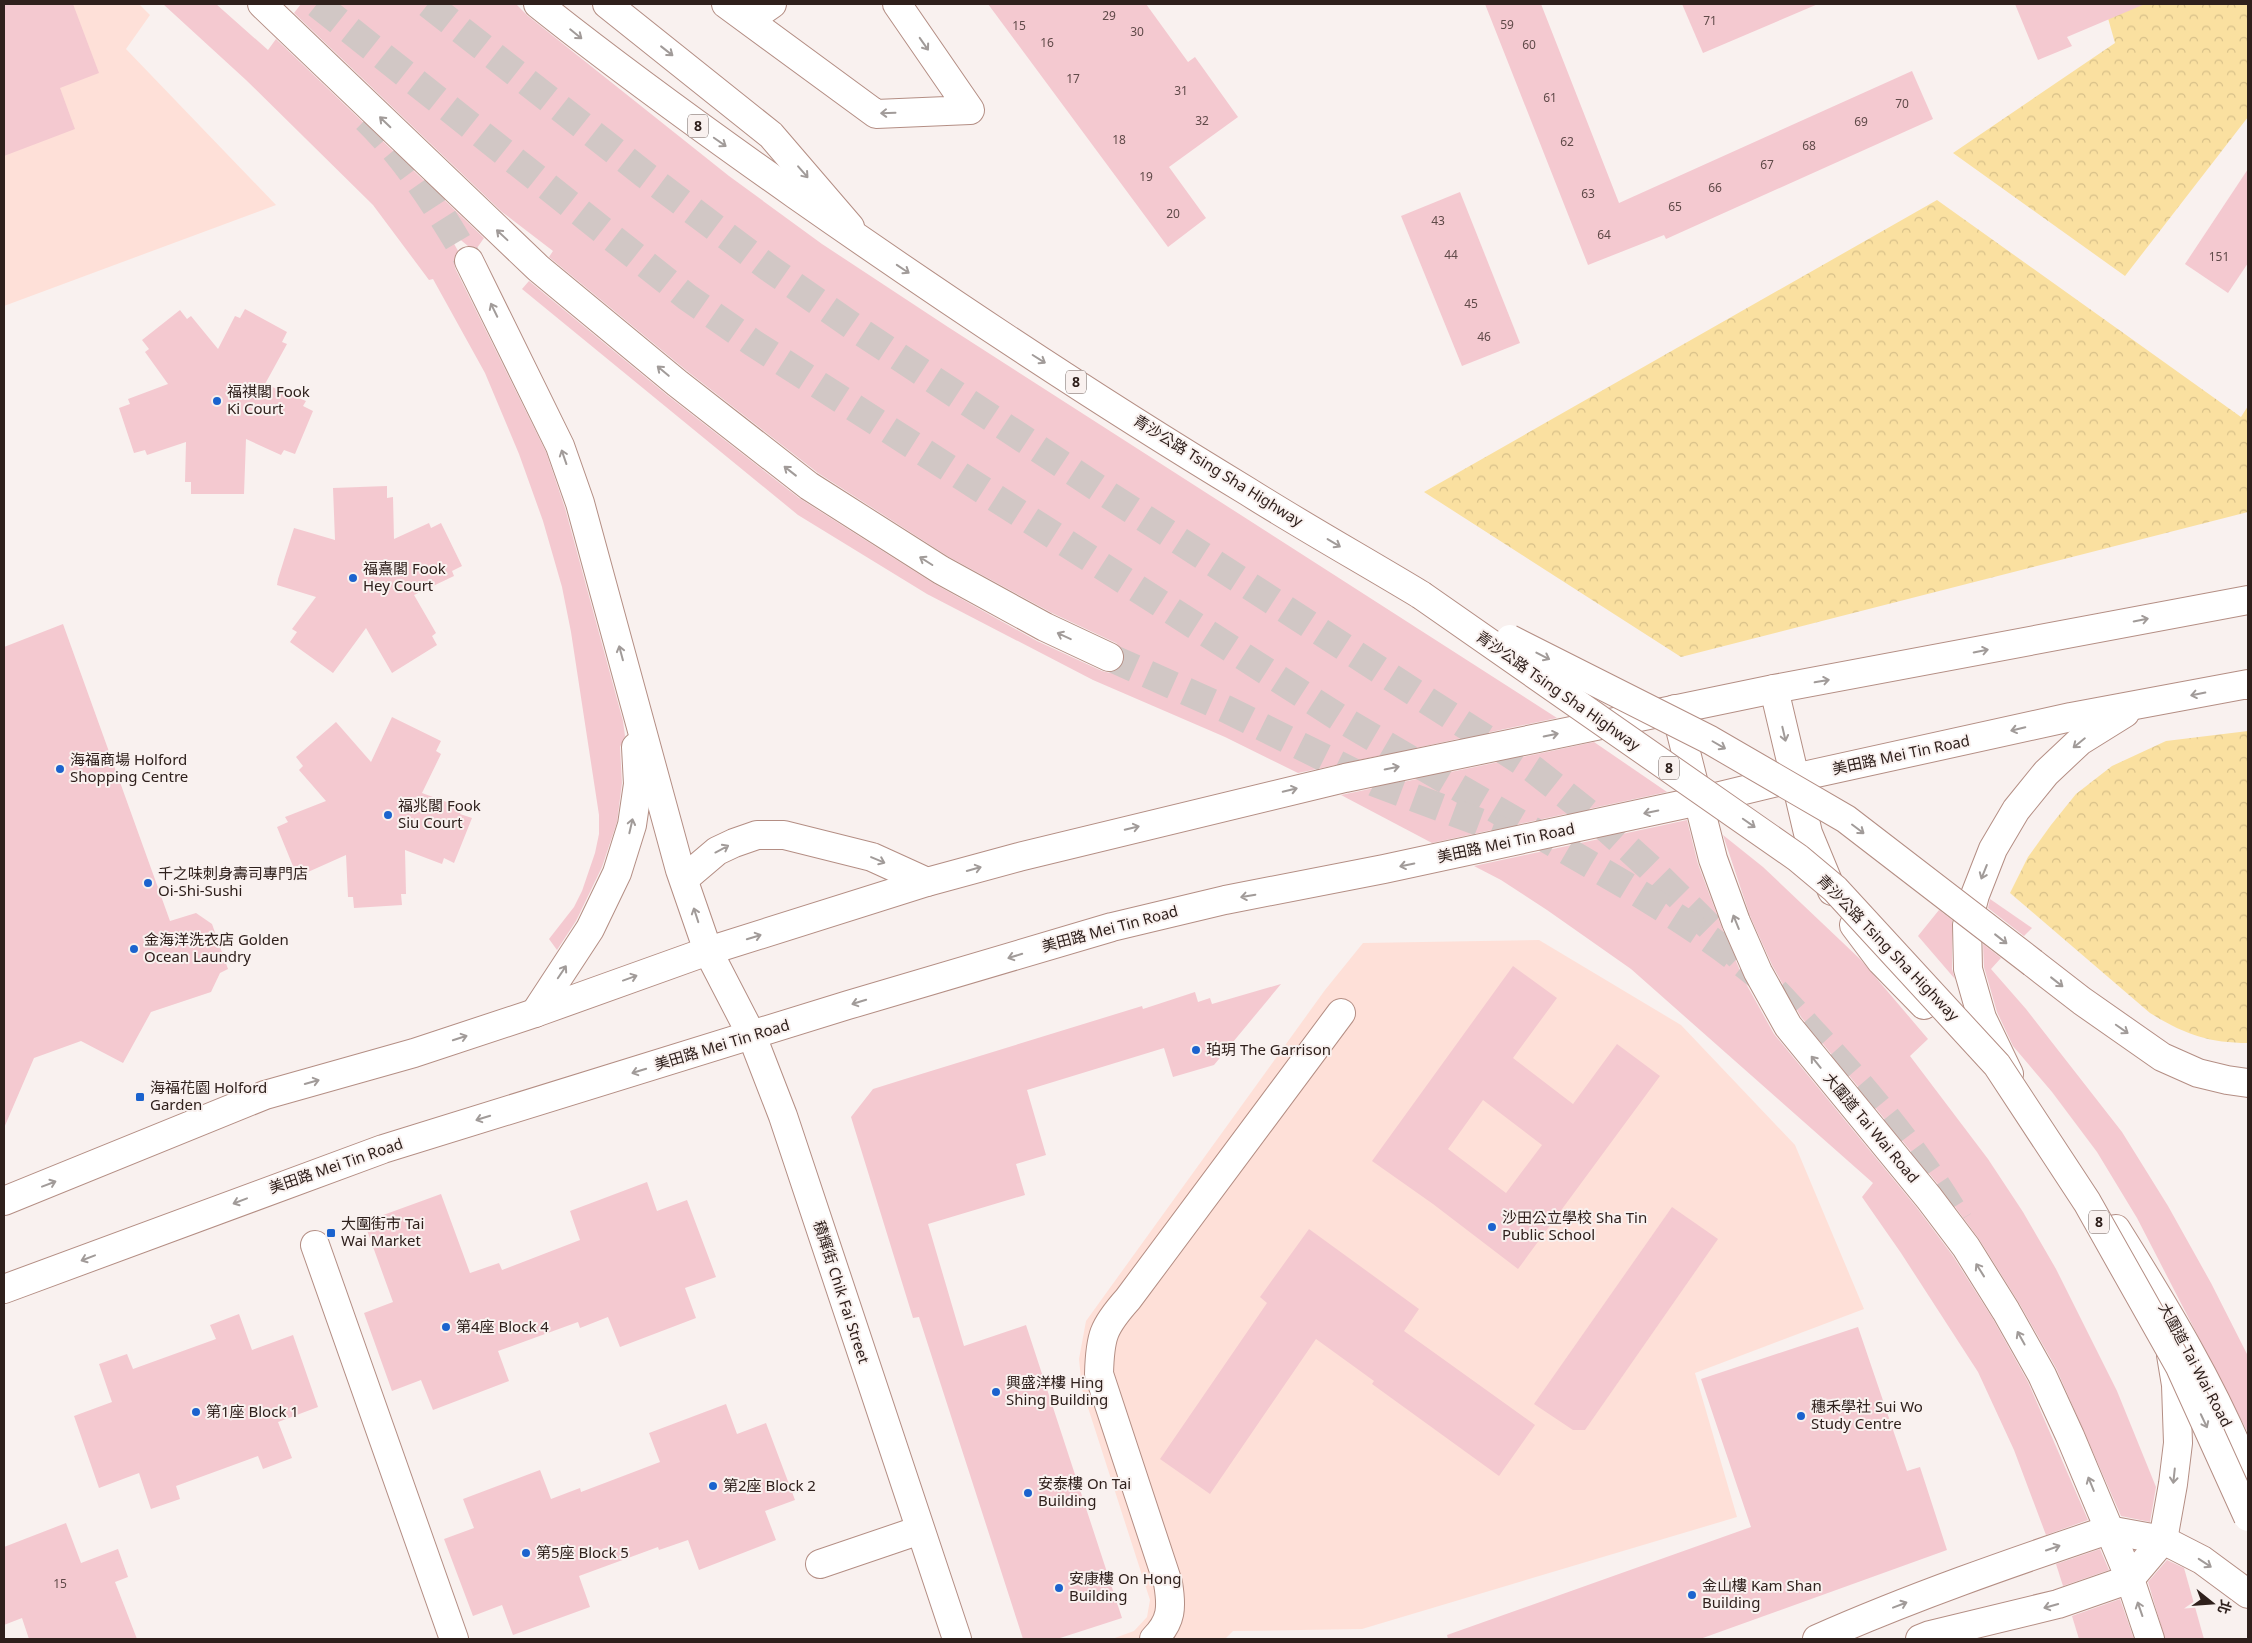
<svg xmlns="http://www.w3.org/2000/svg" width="2252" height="1643" font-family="'Noto Sans','Noto Sans TC',sans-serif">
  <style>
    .built { fill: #fee0d8 }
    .forest { fill: url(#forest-crowns) }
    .building { fill: #f4c9d0; fill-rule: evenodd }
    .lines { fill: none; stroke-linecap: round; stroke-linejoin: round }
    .major-tunnel { stroke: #d1c7c5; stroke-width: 28; stroke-dasharray: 28 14; stroke-linecap: butt }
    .highway-tunnel { stroke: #d1c7c5; stroke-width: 28; stroke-dasharray: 28 14; stroke-linecap: butt }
    .minor-casing { stroke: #b48e84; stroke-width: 30 }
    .major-casing { stroke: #b48e84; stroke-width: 30 }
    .highway-casing { stroke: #b48e84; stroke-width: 30 }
    .minor { stroke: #fff; stroke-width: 28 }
    .major { stroke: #fff; stroke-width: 28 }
    .highway { stroke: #fff; stroke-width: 28 }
    .highway-bridge-casing { stroke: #b48e84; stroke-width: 30; stroke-linecap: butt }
    .highway-bridge { stroke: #fff; stroke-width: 28 }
    .oneway { stroke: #a19b99 }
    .poi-dot { fill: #1b63ce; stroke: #f9f1ef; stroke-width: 2 }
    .labels { text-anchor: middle; stroke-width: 4; stroke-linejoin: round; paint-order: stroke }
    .number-label { font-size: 12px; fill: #604a49 }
    .shield { fill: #f9f1ef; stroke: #6c5f5b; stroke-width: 1 }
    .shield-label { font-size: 14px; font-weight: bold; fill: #2f201c }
    .poi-label { font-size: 15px; fill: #2f201c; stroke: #f9f1ef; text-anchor: start }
    .street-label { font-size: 15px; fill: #2f201c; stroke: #f9f1ef }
  </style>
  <defs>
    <pattern id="forest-crowns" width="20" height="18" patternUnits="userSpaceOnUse" patternTransform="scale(1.25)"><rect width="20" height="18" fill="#fae0a0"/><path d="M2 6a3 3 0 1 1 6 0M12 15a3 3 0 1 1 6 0" fill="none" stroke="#d7c089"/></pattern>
  </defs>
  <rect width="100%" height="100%" fill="#f9f1ef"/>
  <g class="built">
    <polygon points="4,4 139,4 150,15 126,49 276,205 4,306"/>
    <polygon points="1539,940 1681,1025 1795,1145 1864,1309 1695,1373 1737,1517 1362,1629 1233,1631 1225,1639 1112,1639 1134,1631 1147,1617 1150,1600 1082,1389 1079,1359 1086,1321 1325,990 1363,943"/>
  </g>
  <g class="forest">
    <polygon points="2104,4 2248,4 2248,117 2125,276 1953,153 2115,43"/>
    <polygon points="1937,200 2241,417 2248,406 2248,512 1681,657 1424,492"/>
    <path d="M2248,731V1043C2208,1043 2184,1034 2150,1013L2010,893L2028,857L2051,825L2076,794L2112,766L2166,741Z"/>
  </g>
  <g class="building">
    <polygon points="4,4 73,4 99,73 60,88 75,129 4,156"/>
    <polygon points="163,4 216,4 268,50 276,39 484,238 477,248 468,246 445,227 458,251 454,259 455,268 546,452 565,508 623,721 625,736 620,747 622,783 617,822 602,867 576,921 557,950 549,939 574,907 582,891 595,853 599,834 599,815 571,632 562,587 543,521 519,454 485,373 433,279 429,280 373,205 246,80"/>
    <polygon points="301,4 516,4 528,16 729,176 822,244 948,327 1557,718 1298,773 1225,737 1093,680 927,594 798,515 522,289 529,281 667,395 799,498 933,583 1037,641 1102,671 1110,673 1118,670 1123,663 1124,655 1121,648 1116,643 1052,613 949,557 818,473 687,371 549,257 553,251 502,212 294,13"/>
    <polygon points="988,4 1146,4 1188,62 1195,57 1238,117 1169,167 1206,218 1168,247"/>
    <polygon points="1485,4 1541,4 1619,203 1912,71 1933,119 1666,239 1664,235 1588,265"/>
    <polygon points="1682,4 1818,4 1703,53"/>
    <polygon points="2015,4 2145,4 2067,37 2072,46 2038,60"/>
    <polygon points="2248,169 2248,263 2228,293 2185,264"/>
    <polygon points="1460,192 1520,343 1462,366 1401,216"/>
    <polygon points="245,309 287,332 282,342 287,344 265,384 306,401 303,406 313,411 295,454 284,450 281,455 246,439 244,494 191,494 191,482 185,482 186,442 147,455 145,450 134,453 119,408 130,404 128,399 168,384 145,352 149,349 142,340 180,310 187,319 191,316 218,349 235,316 240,318"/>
    <polygon points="387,486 387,498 393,497 394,539 429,523 431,528 441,523 462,566 452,571 454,576 414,595 436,633 432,636 437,645 392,673 366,628 333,673 290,642 297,632 292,629 316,597 277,585 278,579 294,528 335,540 333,488"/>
    <polygon points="63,624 170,921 196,913 212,924 228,969 220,973 211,992 151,1012 123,1063 81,1041 34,1058 4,1128 4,647"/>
    <polygon points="392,717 441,741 436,751 441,754 422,793 463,808 460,814 472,818 454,863 444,858 442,864 405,850 406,894 401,894 402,905 354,908 353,897 348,897 346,855 308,872 305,866 295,871 277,827 288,822 285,817 326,801 299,770 303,766 296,757 336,722 371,762"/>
    <polygon points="1594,742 1667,792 1432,843 1341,795"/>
    <polygon points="1687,820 1698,864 1722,928 1744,980 1774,1034 1917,1208 1953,1256 1993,1319 2028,1382 2088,1520 2046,1535 2014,1450 1978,1372 1901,1253 1862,1197 1873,1183 1631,969 1547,910 1501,880 1474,866"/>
    <polygon points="1723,835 1763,867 1860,959 1928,1039 1910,1056 1988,1159 2023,1212 2056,1269 2117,1391 2156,1487 2150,1522 2121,1516 2056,1368 2019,1303 1979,1239 1941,1188 1801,1017 1772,965 1750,916"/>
    <polygon points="1990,899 2032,928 2024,936 1988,908"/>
    <polygon points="1939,910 1952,920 1952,969 1955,979 1918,936"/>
    <polygon points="1983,944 2001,958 1991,969 2026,1009 2122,1132 2168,1206 2211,1283 2248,1356 2248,1433 2137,1218 2097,1152 2052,1092 2013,1046 1997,1012 1984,967"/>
    <path d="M1513,966L1557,998L1513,1058L1573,1104L1617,1044L1660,1076L1518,1269L1433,1204L1372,1161ZM1483,1100L1542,1145L1506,1193L1448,1149Z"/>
    <polygon points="1281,984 1214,1065 1173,1077 1164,1048 1027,1090 1046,1155 1016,1164 1025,1195 928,1224 964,1346 1026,1325 1122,1618 1057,1639 1023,1639 919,1317 913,1318 851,1117 873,1089 905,1079 1142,1006 1143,1009 1195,992 1198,1002 1210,998 1212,1004"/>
    <polygon points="647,1182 657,1211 687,1200 716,1277 685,1288 696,1318 620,1347 608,1317 580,1328 578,1322 498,1351 509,1381 433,1410 421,1380 392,1391 364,1313 393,1302 364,1222 441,1194 470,1273 499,1263 502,1270 580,1240 570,1211"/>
    <polygon points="1672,1207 1718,1239 1585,1430 1573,1430 1534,1404"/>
    <polygon points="1309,1229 1419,1309 1404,1331 1535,1425 1499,1476 1372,1384 1374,1381 1316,1339 1210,1494 1160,1459 1267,1303 1260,1297"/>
    <polygon points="239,1314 252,1350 293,1335 318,1407 278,1422 292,1458 263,1469 258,1456 176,1486 180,1499 151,1509 139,1473 99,1488 74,1416 112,1402 99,1364 127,1354 133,1369 216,1339 210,1325"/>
    <polygon points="1858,1327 1907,1471 1920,1467 1947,1550 1700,1639 1448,1639 1447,1635 1751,1527 1701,1379"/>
    <polygon points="726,1404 737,1434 766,1423 795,1500 765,1511 776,1540 699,1570 688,1540 659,1550 658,1547 579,1576 590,1607 513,1635 502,1605 473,1616 444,1539 474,1528 463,1499 540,1470 551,1499 580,1488 581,1492 660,1462 649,1433"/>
    <polygon points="66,1523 81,1563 118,1549 128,1577 115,1582 137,1639 29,1639 22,1618 4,1625 4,1547"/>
    <polygon points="2100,1549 2109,1570 2063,1586 2056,1564"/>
    <polygon points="2167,1560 2184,1568 2204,1639 2165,1639 2148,1582"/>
    <polygon points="2120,1599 2134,1639 2079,1639 2072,1616"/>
  </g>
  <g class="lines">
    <polyline class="major-tunnel" points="428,4 644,174 769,268 861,332 1107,494 1533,769 1596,819 1649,867 1760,977"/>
    <g class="highway-tunnel">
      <path d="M317,4L687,297L753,343L1338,717L1627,886C1673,914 1720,944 1762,979C1782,996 1799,1018 1817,1037C1870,1094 1919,1154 1959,1221"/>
      <path d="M366,119C408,160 440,211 469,261"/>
      <polyline points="1109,657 1226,709 1375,783 1511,834"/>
    </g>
    <defs>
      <g id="minor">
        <polyline points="726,4 876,114 970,110 897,4"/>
        <polyline points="749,20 772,4"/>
        <polyline points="684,879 717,851 734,843 757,835 784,835 872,857 927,882"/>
        <polyline points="708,951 752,1036 783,1116 957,1639"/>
        <polyline points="315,1245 454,1639"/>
        <polyline points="820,1564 920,1530"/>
        <path d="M1154,1639C1172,1621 1172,1607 1168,1583L1099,1374C1100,1336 1103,1327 1128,1299L1341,1013"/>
        <path d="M1817,1639C1912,1597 2010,1563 2108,1530"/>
        <polyline points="1920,1639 1930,1635 2058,1604 2130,1579"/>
      </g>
      <g id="major">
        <polyline points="607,4 771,135 850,227"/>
        <polyline points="1774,689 1808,833 1832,891"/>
        <polyline points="1675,709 1713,859 1736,922 1758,972 1788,1026 1929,1198 1966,1247 2006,1311 2042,1375 2070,1436 2130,1579 2150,1639"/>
        <polyline points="1854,925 1881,961 1924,1005"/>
        <polyline points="2009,1074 1982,1018 1968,969 1967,925 1975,895 1993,849 2016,810 2046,773 2080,741 2125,713"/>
        <polyline points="4,1201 265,1095 414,1053 535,1013 708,951 927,882 1019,857 1345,778 1774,689 2248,600"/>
        <path d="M2116,1229C2165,1307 2214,1387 2248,1473"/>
        <polyline points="4,1289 383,1149 848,1005 1112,927 1225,900 1384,869 1699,801 1794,778 2071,717 2248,684"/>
        <polyline points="2108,1530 2163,1540 2202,1560 2248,1594"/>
        <polyline points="2130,1579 2163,1540 2173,1484 2178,1443 2176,1385 2171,1355"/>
      </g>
      <g id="highway">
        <polyline points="262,4 538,268 677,383 809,486 941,570 1045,627 1109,657"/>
        <path d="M538,4C622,71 708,133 796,195C943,298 1093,398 1247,491C1304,527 1363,560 1421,595"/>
        <polyline points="469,261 560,446 580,503 680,870 708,951"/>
        <polyline points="2246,685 2248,685"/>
        <polyline points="2033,963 2082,1001 2162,1057 2198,1073 2227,1080 2248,1083"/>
        <polyline points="535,1013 590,929 617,873 632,825 638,784 636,747"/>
      </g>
    </defs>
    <use href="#minor" class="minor-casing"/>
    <use href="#major" class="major-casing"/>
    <use href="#highway" class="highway-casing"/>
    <use href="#minor" class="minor"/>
    <use href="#major" class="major"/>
    <use href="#highway" class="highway"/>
    <defs>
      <g id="highway-bridge">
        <polyline points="1421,595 1798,858 1835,889 1997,1065 2087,1202 2180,1367 2248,1517"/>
        <polyline points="1510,639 1710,740 1846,819 2033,963"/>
      </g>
    </defs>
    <use href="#highway-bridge" class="highway-bridge-casing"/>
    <use href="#highway-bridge" class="highway-bridge"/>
  </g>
  <defs><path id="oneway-shaft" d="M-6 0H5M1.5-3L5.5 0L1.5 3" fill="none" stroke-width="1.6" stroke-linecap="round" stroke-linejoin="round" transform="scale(1.25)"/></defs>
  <g class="oneway">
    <use href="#oneway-shaft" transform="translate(576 34) rotate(39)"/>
    <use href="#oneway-shaft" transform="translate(924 44) rotate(55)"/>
    <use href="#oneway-shaft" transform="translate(667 51) rotate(38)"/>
    <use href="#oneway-shaft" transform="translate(888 113) rotate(178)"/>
    <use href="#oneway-shaft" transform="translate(385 122) rotate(-136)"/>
    <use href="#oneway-shaft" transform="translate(720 142) rotate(35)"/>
    <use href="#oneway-shaft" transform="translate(803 172) rotate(49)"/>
    <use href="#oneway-shaft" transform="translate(502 235) rotate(-137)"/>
    <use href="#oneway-shaft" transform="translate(903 269) rotate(34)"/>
    <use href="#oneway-shaft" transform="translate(494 310) rotate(-116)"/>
    <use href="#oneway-shaft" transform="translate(1039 359) rotate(32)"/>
    <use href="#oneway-shaft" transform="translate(663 371) rotate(-140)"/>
    <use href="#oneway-shaft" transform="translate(564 457) rotate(-109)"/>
    <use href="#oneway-shaft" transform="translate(790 471) rotate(-142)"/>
    <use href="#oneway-shaft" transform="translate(1334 543) rotate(31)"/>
    <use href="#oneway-shaft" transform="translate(926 561) rotate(-148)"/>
    <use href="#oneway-shaft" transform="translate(2141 620) rotate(-11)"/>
    <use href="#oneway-shaft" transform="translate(1064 636) rotate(-155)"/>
    <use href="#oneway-shaft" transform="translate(1981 651) rotate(-11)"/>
    <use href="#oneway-shaft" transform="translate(621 653) rotate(-105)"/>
    <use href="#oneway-shaft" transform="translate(1543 656) rotate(27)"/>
    <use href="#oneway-shaft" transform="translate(1822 681) rotate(-10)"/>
    <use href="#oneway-shaft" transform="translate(2198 694) rotate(169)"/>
    <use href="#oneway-shaft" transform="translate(2018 729) rotate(167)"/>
    <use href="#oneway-shaft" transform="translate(1784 734) rotate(77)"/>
    <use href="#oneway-shaft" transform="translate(1551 735) rotate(-12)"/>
    <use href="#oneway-shaft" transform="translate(2079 743) rotate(141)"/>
    <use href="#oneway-shaft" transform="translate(1719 745) rotate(30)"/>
    <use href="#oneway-shaft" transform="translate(1392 768) rotate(-12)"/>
    <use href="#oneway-shaft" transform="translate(1290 790) rotate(-13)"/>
    <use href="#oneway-shaft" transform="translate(1651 812) rotate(168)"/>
    <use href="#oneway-shaft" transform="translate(1749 823) rotate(35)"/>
    <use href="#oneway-shaft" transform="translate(631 826) rotate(-77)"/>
    <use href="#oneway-shaft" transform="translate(1132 828) rotate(-14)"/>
    <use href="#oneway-shaft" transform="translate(1858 829) rotate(37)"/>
    <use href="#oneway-shaft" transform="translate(722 849) rotate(-28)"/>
    <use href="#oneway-shaft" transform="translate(878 860) rotate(23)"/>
    <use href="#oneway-shaft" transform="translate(1407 865) rotate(168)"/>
    <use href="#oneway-shaft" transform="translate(974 869) rotate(-16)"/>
    <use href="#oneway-shaft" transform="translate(1984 872) rotate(112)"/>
    <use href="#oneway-shaft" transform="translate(1248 896) rotate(170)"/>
    <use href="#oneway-shaft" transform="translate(696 915) rotate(-108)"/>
    <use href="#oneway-shaft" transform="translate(1736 922) rotate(-112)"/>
    <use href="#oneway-shaft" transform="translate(754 937) rotate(-17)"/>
    <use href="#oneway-shaft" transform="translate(2001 939) rotate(38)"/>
    <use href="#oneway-shaft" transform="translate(1015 956) rotate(163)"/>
    <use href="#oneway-shaft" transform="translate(562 972) rotate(-56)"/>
    <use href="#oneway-shaft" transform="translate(630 978) rotate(-20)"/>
    <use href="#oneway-shaft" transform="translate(2057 982) rotate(38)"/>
    <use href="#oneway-shaft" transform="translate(859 1002) rotate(163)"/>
    <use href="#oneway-shaft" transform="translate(2122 1029) rotate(35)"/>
    <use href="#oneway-shaft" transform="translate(460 1038) rotate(-18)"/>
    <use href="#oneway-shaft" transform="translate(1816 1062) rotate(-129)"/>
    <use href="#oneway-shaft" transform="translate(639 1071) rotate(163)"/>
    <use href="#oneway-shaft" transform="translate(312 1082) rotate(-16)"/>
    <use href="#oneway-shaft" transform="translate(483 1118) rotate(163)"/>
    <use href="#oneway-shaft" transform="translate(49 1184) rotate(-21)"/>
    <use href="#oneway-shaft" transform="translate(240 1201) rotate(159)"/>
    <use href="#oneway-shaft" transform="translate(88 1258) rotate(159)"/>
    <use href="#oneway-shaft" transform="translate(1980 1270) rotate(-122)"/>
    <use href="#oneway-shaft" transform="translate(2021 1338) rotate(-119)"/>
    <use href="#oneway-shaft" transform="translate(2204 1421) rotate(65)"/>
    <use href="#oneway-shaft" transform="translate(2174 1476) rotate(96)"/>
    <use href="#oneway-shaft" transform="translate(2091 1484) rotate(-112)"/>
    <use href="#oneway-shaft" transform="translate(2053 1548) rotate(-19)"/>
    <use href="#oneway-shaft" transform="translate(2205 1563) rotate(33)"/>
    <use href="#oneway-shaft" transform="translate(1900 1605) rotate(-21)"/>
    <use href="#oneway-shaft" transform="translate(2051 1606) rotate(164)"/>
    <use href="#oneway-shaft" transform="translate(2140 1609) rotate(-109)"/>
  </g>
  <g class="poi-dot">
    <circle cx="217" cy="401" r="5"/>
    <circle cx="353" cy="578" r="5"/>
    <circle cx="60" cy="769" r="5"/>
    <circle cx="388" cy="815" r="5"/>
    <circle cx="148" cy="883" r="5"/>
    <circle cx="134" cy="949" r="5"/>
    <circle cx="1196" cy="1050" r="5"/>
    <rect x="135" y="1092" width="10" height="10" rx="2.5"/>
    <circle cx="1492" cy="1227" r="5"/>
    <rect x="326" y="1228" width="10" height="10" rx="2.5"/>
    <circle cx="446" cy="1327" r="5"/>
    <circle cx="996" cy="1392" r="5"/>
    <circle cx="196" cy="1412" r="5"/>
    <circle cx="1801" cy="1416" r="5"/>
    <circle cx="713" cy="1486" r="5"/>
    <circle cx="1028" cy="1493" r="5"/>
    <circle cx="526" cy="1553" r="5"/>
    <circle cx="1059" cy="1588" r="5"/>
    <circle cx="1692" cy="1595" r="5"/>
  </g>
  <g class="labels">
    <g class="number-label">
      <text x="1109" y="20">29</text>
      <text x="1710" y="25">71</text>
      <text x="1507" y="29">59</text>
      <text x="1019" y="30">15</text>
      <text x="1137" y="36">30</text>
      <text x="1047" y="47">16</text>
      <text x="1529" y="49">60</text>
      <text x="1073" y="83">17</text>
      <text x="1181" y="95">31</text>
      <text x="1550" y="102">61</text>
      <text x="1902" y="108">70</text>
      <text x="1202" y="125">32</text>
      <text x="1861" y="126">69</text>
      <text x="1119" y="144">18</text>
      <text x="1567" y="146">62</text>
      <text x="1809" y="150">68</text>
      <text x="1767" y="169">67</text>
      <text x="1146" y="181">19</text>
      <text x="1715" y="192">66</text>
      <text x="1588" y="198">63</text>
      <text x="1675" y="211">65</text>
      <text x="1173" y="218">20</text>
      <text x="1438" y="225">43</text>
      <text x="1604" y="239">64</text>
      <text x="1451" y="259">44</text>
      <text x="2219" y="261">151</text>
      <text x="1471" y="308">45</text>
      <text x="1484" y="341">46</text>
      <text x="60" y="1588">15</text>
    </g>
    <g class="shield">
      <rect x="688" y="114.5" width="20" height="23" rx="4"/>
      <rect x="1066" y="370.5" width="20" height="23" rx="4"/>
      <rect x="1659" y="756.5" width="20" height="23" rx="4"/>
      <rect x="2089" y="1210.5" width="20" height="23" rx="4"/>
    </g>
    <g class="shield-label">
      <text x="698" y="131">8</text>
      <text x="1076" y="387">8</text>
      <text x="1669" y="773">8</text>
      <text x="2099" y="1227">8</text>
    </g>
    <g class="poi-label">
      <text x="227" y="397">福祺閣 Fook<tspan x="227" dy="17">Ki Court</tspan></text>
      <text x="363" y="574">福熹閣 Fook<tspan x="363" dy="17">Hey Court</tspan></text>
      <text x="70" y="765">海福商場 Holford<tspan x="70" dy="17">Shopping Centre</tspan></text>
      <text x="398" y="811">福兆閣 Fook<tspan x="398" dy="17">Siu Court</tspan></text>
      <text x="158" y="879">千之味刺身壽司專門店<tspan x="158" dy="17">Oi-Shi-Sushi</tspan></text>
      <text x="144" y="945">金海洋洗衣店 Golden<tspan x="144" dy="17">Ocean Laundry</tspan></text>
      <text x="1206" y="1055">珀玥 The Garrison</text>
      <text x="150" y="1093">海福花園 Holford<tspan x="150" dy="17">Garden</tspan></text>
      <text x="1502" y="1223">沙田公立學校 Sha Tin<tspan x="1502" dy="17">Public School</tspan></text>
      <text x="341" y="1229">大圍街市 Tai<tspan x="341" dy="17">Wai Market</tspan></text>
      <text x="456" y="1332">第4座 Block 4</text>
      <text x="1006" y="1388">興盛洋樓 Hing<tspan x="1006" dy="17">Shing Building</tspan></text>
      <text x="1811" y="1412">穗禾學社 Sui Wo<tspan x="1811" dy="17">Study Centre</tspan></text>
      <text x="206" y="1417">第1座 Block 1</text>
      <text x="1038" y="1489">安泰樓 On Tai<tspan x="1038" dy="17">Building</tspan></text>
      <text x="723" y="1491">第2座 Block 2</text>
      <text x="536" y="1558">第5座 Block 5</text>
      <text x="1069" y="1584">安康樓 On Hong<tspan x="1069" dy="17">Building</tspan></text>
      <text x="1702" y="1591">金山樓 Kam Shan<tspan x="1702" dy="17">Building</tspan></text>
    </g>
    <g class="street-label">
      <text transform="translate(1218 471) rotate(32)" y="5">青沙公路 Tsing Sha Highway</text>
      <text transform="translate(1558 691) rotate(35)" y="5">青沙公路 Tsing Sha Highway</text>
      <text transform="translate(1901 755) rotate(-12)" y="5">美田路 Mei Tin Road</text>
      <text transform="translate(1506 843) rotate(-12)" y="5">美田路 Mei Tin Road</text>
      <text transform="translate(1110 929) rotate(-15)" y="5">美田路 Mei Tin Road</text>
      <text transform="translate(1888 948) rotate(46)" y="5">青沙公路 Tsing Sha Highway</text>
      <text transform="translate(722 1045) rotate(-17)" y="5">美田路 Mei Tin Road</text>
      <text transform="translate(1871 1128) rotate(50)" y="5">大圍道 Tai Wai Road</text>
      <text transform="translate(336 1166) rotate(-19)" y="5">美田路 Mei Tin Road</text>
      <text transform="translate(841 1292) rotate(72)" y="5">積輝街 Chik Fai Street</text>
      <text transform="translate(2195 1365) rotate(62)" y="5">大圍道 Tai Wai Road</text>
    </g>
  </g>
  <rect width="2252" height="1643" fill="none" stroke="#2f201c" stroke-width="10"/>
  <g transform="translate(2212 1603) rotate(107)" stroke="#f9f1ef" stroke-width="4" paint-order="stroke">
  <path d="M0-4L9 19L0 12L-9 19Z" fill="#2f201c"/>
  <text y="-8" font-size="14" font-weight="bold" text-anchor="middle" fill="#2f201c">北</text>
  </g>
</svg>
